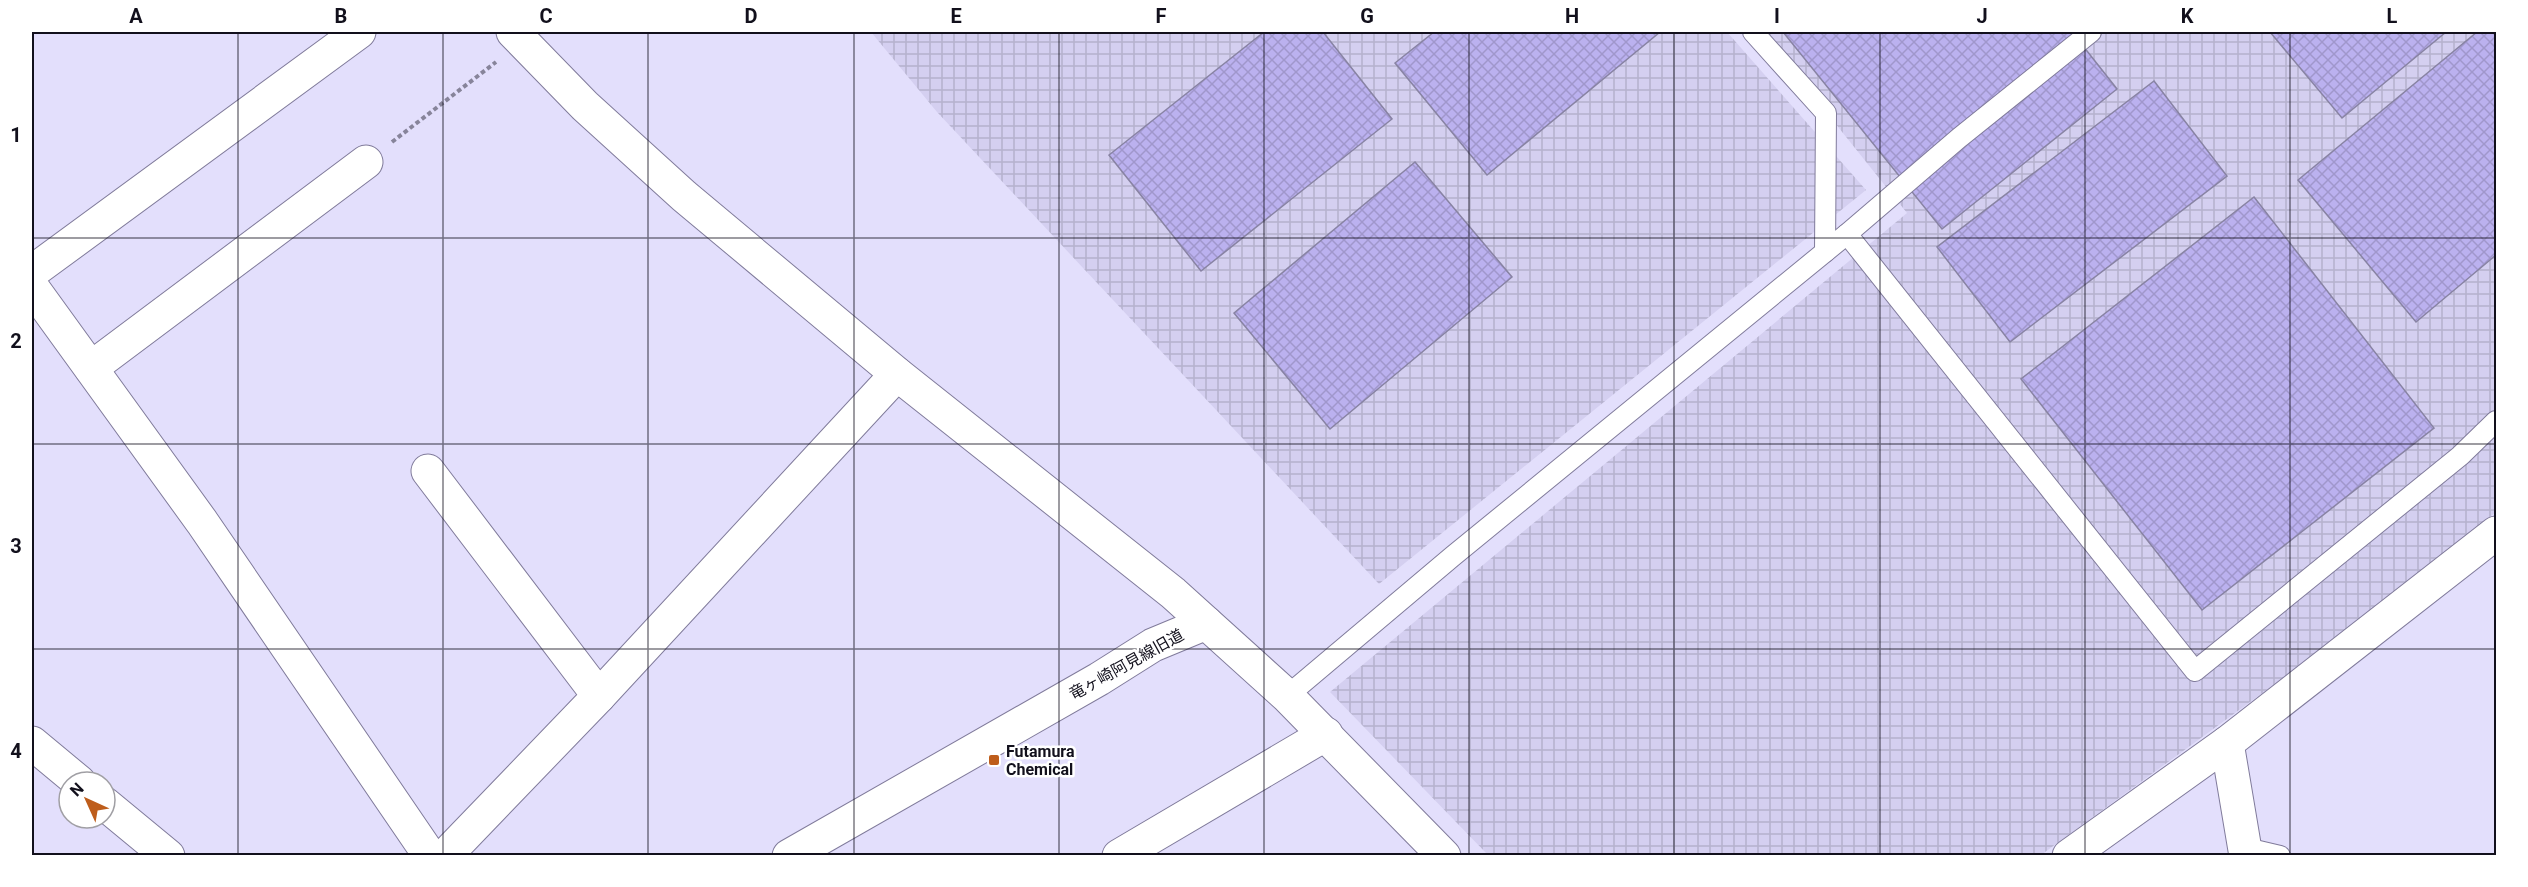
<svg xmlns="http://www.w3.org/2000/svg" width="2528" height="887" font-family="Roboto,'Noto Sans JP',sans-serif">
  <style>
    .industrial { fill: url(#industrial-grid) }
    .building { fill: url(#building-cross-hatch); stroke: #8883a3; stroke-width: 1.5 }
    .lines { fill: none; stroke-linecap: round; stroke-linejoin: round }
    .service-casing { stroke: #807b9b; stroke-width: 22 }
    .minor-casing { stroke: #807b9b; stroke-width: 35 }
    .tertiary-casing { stroke: #807b9b; stroke-width: 35 }
    .path { stroke: #87849a; stroke-width: 4; stroke-dasharray: 4.5 3; stroke-linecap: butt }
    .service { stroke: #fff; stroke-width: 20 }
    .minor { stroke: #fff; stroke-width: 33 }
    .tertiary { stroke: #fff; stroke-width: 33 }
    .grid { fill: none; stroke: #12101c; stroke-width: 1.5; stroke-opacity: 0.55 }
    .poi-dot { fill: #be5d1b; stroke: #fff; stroke-width: 2 }
    .labels { text-anchor: middle; stroke-width: 5; stroke-linejoin: round; paint-order: stroke }
    .street-label { font-size: 16px; fill: #12101c; stroke: #fff }
    .poi-label { font-size: 16px; font-weight: bold; fill: #12101c; stroke: #fff; text-anchor: start }
    .neatline { fill: none; stroke: #12101c; stroke-width: 2 }
    .grid-label { font-size: 20px; text-anchor: middle; font-weight: bold; fill: #12101c }
  </style>
  <defs>
    <pattern id="industrial-grid" width="8" height="8" patternUnits="userSpaceOnUse" patternTransform="scale(1.5)"><rect width="8" height="8" fill="#d4cff0"/><path d="M0 4h8M4 0v8" fill="none" stroke="#b5b1cd"/></pattern>
    <pattern id="building-cross-hatch" width="8" height="8" patternUnits="userSpaceOnUse" patternTransform="scale(1.5)"><rect width="8" height="8" fill="#bbb1ef"/><path d="M0 0l8 8M0 8l8-8" fill="none" stroke="#a097cc"/></pattern>
  </defs>
  <rect width="100%" height="100%" fill="#e3dffc"/>
  <g class="industrial">
    <polygon points="871,32 1727,32 1866,190 1379,584 937,112"/>
    <polygon points="1762,32 2496,32 2496,512 2380,607 2041,855 1488,855 1330,692 1907,213"/>
  </g>
  <g class="building">
    <polygon points="1264,32 1323,32 1392,119 1201,271 1109,155"/>
    <polygon points="1434,32 1660,32 1487,175 1395,63"/>
    <polygon points="1783,32 2072,32 2117,89 1942,229"/>
    <polygon points="2270,32 2446,32 2342,118"/>
    <polygon points="2477,32 2496,32 2496,255 2416,322 2298,180"/>
    <polygon points="2154,81 2227,176 2010,342 1937,247"/>
    <polygon points="1415,162 1512,277 1330,429 1234,313"/>
    <polygon points="2254,197 2434,428 2202,610 2021,379"/>
  </g>
  <g class="lines">
    <defs>
      <g id="service">
        <polyline points="1753,32 1826,113 1825,252"/>
        <polyline points="1847,234 2195,671 2460,456 2496,421"/>
        <polyline points="1287,696 1453,556 1847,234 1959,138 2091,32"/>
        <polyline points="2246,848 2280,856"/>
      </g>
      <g id="minor">
        <polyline points="32,272 359,32"/>
        <polyline points="32,287 202,522 430,856"/>
        <polyline points="91,368 366,162"/>
        <polyline points="428,471 599,696"/>
        <polyline points="32,743 79,782"/>
        <polyline points="2227,743 2246,856"/>
        <polyline points="105,804 168,856"/>
        <polyline points="445,856 599,696 897,374"/>
        <polyline points="1119,856 1326,734"/>
      </g>
      <g id="tertiary">
        <polyline points="513,32 585,106 684,196 897,374 1173,593 1287,696 1444,856"/>
        <polyline points="789,856 1099,679 1153,645 1206,623"/>
        <polyline points="2069,856 2227,743 2496,533"/>
      </g>
    </defs>
    <use href="#service" class="service-casing"/>
    <use href="#minor" class="minor-casing"/>
    <use href="#tertiary" class="tertiary-casing"/>
    <polyline class="path" points="392,142 496,62"/>
    <use href="#service" class="service"/>
    <use href="#minor" class="minor"/>
    <use href="#tertiary" class="tertiary"/>
  </g>
  <path class="grid" d="M238,32V856M443,32V856M648,32V856M854,32V856M1059,32V856M1264,32V856M1469,32V856M1674,32V856M1880,32V856M2085,32V856M2290,32V856M32,238H2496M32,444H2496M32,649H2496"/>
  <rect class="poi-dot" x="988" y="754" width="12" height="12" rx="3"/>
  <g class="labels">
    <g class="street-label">
      <text transform="translate(1126 664) rotate(-29)" y="6">竜ヶ崎阿見線旧道</text>
    </g>
    <g class="poi-label">
      <text x="1006" y="757">Futamura<tspan x="1006" dy="18">Chemical</tspan></text>
    </g>
  </g>
  <rect width="2528" height="887" fill="none" stroke="#ffffff" stroke-width="66"/>
  <g transform="translate(87 800) rotate(315)"><circle r="28" fill="#ffffff" stroke="#a09fa4" stroke-width="1.5"/>
  <path d="M0-4.5L10 22L0 15L-10 22Z" fill="#be5d1b"/>
  <text y="-9" font-size="16" font-weight="bold" text-anchor="middle" fill="#12101c">N</text>
  </g>
  <rect x="33" y="33" width="2462" height="821" class="neatline"/>
  <g class="grid-label">
    <text x="136" y="23">A</text>
    <text x="341" y="23">B</text>
    <text x="546" y="23">C</text>
    <text x="751" y="23">D</text>
    <text x="956" y="23">E</text>
    <text x="1161" y="23">F</text>
    <text x="1367" y="23">G</text>
    <text x="1572" y="23">H</text>
    <text x="1777" y="23">I</text>
    <text x="1982" y="23">J</text>
    <text x="2187" y="23">K</text>
    <text x="2392" y="23">L</text>
    <text x="16" y="142">1</text>
    <text x="16" y="348">2</text>
    <text x="16" y="553">3</text>
    <text x="16" y="758">4</text>
  </g>
</svg>
